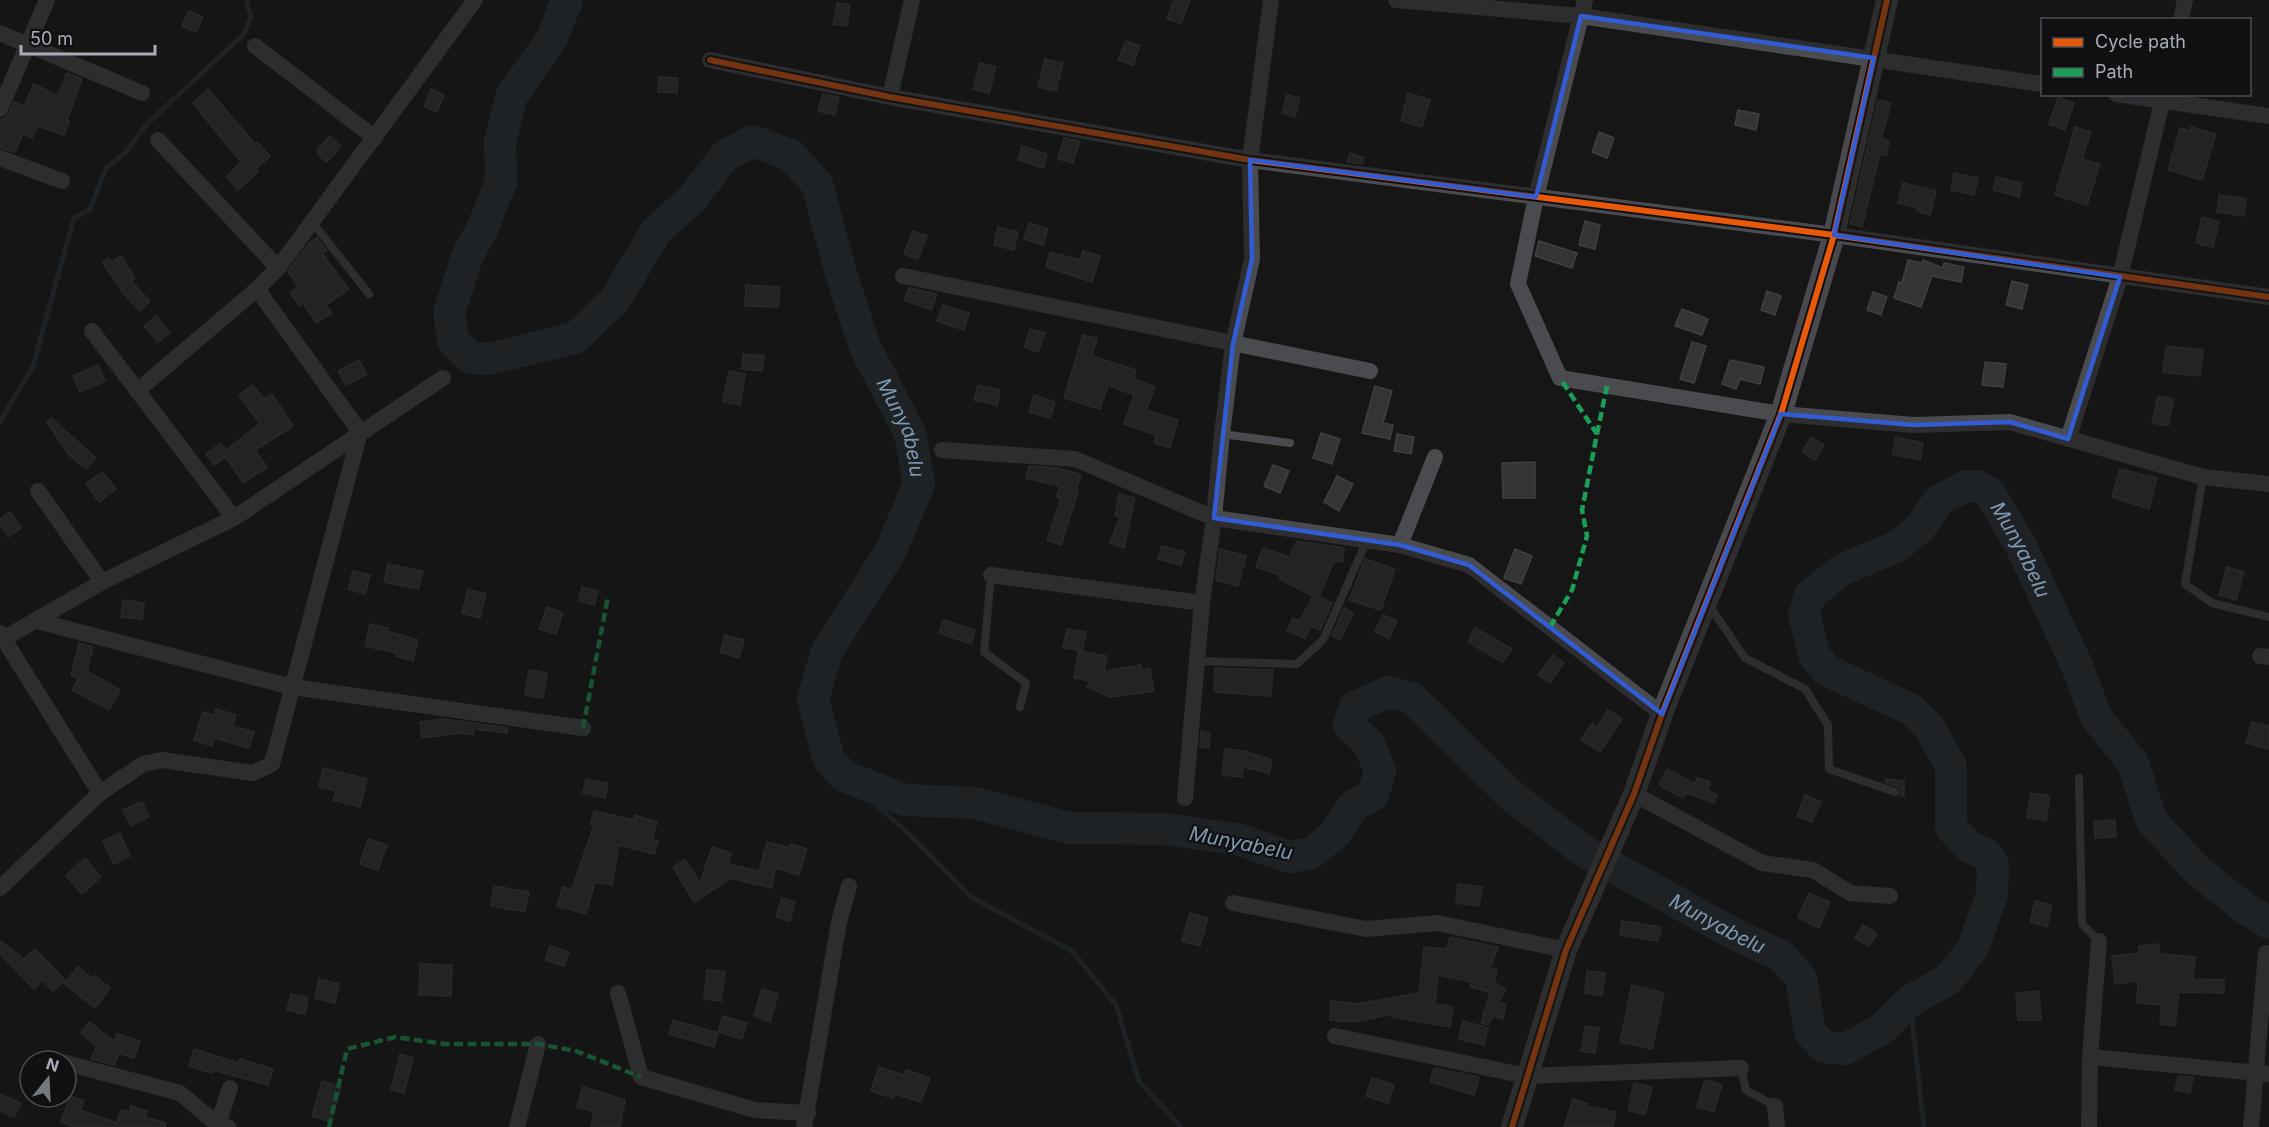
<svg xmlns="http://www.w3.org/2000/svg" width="2269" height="1127" font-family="Inter,sans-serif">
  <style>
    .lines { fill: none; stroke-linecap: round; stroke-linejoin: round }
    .stream { stroke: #293138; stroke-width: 5 }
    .river { stroke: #293138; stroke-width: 32 }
    .building { fill: #343435; stroke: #3e3f42; stroke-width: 1.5 }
    .lane { stroke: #4a4b4f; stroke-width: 8 }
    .street { stroke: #4a4b4f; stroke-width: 16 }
    .secondary { stroke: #49494d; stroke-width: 22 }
    .quiet { stroke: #1a9f57; stroke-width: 4.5; stroke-dasharray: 9 4.5; stroke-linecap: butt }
    .cycleway-casing { stroke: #101012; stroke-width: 10 }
    .cycleway { stroke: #e8590c; stroke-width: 6 }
    .marked { fill: none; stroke: #325cd3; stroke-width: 4.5; stroke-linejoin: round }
    .labels { text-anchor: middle; stroke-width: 4.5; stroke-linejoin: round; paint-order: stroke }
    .water-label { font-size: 20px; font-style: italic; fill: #7e99b2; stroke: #101012 }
  </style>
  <rect width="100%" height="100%" fill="#161616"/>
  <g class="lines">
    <g class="stream">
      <polyline points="0,422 33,366 74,218 90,210 106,168 124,154 147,124 244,34 251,17 246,0"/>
      <polyline points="844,776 909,834 971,897 1072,951 1116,1005 1139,1081 1181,1127"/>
      <polyline points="1910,1001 1924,1127"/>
    </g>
    <path class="river" id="s1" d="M567,0L551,40L512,95L500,142L501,182L483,227L467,257L449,313L453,341L471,358L489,359L575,338L615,300L656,231L691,200L725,156L752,141L791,155L817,184L841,274L865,347L910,433L919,484L890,552L827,651L813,699L829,760L844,776L905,800L975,803L1069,828L1164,829L1237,839L1290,857L1311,853L1334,835L1354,805L1373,795L1380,771L1369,744L1349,725L1355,707L1388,692L1412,698L1513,797L1584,851L1738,936L1780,955L1801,978L1810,1032L1824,1047L1845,1049L1882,1029L1910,1001L1949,979L1973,948L1992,894L1993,864L1986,854L1970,847L1951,827V766L1929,727L1912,710L1826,670L1815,656L1804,615L1810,595L1843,569L1896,547L1919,529L1939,500L1966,486H1977L1989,492L2020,544L2077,666L2096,717L2133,763L2151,820L2198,871L2246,909L2269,923"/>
  </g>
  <g class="building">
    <polygon points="1174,0 1190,0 1181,23 1167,19"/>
    <polygon points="837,3 850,5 847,26 833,24"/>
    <polygon points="189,11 203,17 196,32 182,26"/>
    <polygon points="1126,41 1140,46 1133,65 1118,60"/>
    <polygon points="1045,59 1063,63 1056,91 1038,87"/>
    <polygon points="980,63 996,67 989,93 973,89"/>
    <polygon points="67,73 82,79 67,120 69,121 64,135 38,126 32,138 23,133 15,152 0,148 0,120 7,117 14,102 24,106 34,84 58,96"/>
    <polygon points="659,77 678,78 677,93 658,92"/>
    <polygon points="208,89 255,144 257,142 270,156 256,169 258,172 238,190 226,177 241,162 193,103"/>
    <polygon points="431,89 444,95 437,112 424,106"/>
    <polygon points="1408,93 1430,100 1422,127 1401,121"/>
    <polygon points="823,94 839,97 835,115 818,111"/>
    <polygon points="1287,95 1300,98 1295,117 1282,113"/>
    <polygon points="2058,97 2074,103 2065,130 2049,124"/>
    <polygon points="1878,100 1891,103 1881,139 1889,141 1886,155 1880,154 1862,227 1850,224"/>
    <polygon points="1738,110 1759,114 1756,130 1735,125"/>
    <polygon points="2075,127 2091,132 2082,159 2100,164 2087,205 2055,195"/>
    <polygon points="2191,127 2216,134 2202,180 2168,170 2180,128 2190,131"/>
    <polygon points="1599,132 1614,138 1607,158 1592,152"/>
    <polygon points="330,136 341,146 327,162 318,155 318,149"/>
    <polygon points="1064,138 1080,141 1073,163 1058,159"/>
    <polygon points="1022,146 1047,154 1043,168 1018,160"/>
    <polygon points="1350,153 1364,158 1362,164 1347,162"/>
    <polygon points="1954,173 1978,178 1974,195 1951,190"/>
    <polygon points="1996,177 2022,183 2019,197 1993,190"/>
    <polygon points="1903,183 1936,191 1930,215 1916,211 1917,208 1898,203"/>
    <polygon points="2219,195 2246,199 2244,216 2217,212"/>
    <polygon points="2202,217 2219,222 2213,247 2196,243"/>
    <polygon points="1585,221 1600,225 1595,249 1579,245"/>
    <polygon points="1029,223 1048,229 1043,245 1024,239"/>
    <polygon points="998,227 1018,232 1014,250 994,245"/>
    <polygon points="913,231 927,236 918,259 904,254"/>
    <polygon points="317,238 327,251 322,253 349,289 326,305 332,313 316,323 303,303 300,306 290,293 298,286 288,271 310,242"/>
    <polygon points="1539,241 1577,253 1572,268 1535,256"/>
    <polygon points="1083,251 1100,256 1092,282 1046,267 1050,252 1080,260"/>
    <polygon points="121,256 135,278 131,281 150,301 140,311 123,293 103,263 109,258 112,262"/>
    <polygon points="1908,260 1922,263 1923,260 1943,268 1944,263 1964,267 1961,282 1932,276 1921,307 1894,298 1899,282 1902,283"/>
    <polygon points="2012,281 2028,285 2022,309 2006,305"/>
    <polygon points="746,285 780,287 778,307 745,306"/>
    <polygon points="909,288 937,294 931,310 904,300"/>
    <polygon points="1767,291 1781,296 1775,315 1761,310"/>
    <polygon points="1873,292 1887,297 1881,315 1867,310"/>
    <polygon points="943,305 969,313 964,330 937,321"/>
    <polygon points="1682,309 1708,319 1702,335 1675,326"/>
    <polygon points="156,316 170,333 158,342 144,326"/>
    <polygon points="1030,329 1045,333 1038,352 1024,347"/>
    <polygon points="1083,335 1097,338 1092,356 1136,370 1133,378 1155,387 1146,410 1178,420 1170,448 1154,443 1156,435 1124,424 1134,395 1108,385 1100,409 1064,398"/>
    <polygon points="1692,342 1706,346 1694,383 1680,379"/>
    <polygon points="2166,346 2203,350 2200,376 2163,372"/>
    <polygon points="743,354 764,356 762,371 742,369"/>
    <polygon points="359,360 367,374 346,385 338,371"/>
    <polygon points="1730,360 1764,367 1760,384 1740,379 1736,389 1722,384"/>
    <polygon points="1985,362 2006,364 2003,387 1982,385"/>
    <polygon points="98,365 105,381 80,392 73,376"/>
    <polygon points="729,371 745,374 740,405 723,402"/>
    <polygon points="253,385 264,399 272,394 293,426 255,450 267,467 243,483 226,457 214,465 206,454 221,443 226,450 260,424 239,395"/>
    <polygon points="978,385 1000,390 997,405 974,400"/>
    <polygon points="1375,386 1392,391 1383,423 1393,425 1390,439 1362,433"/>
    <polygon points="1034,395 1055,402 1050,418 1029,412"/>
    <polygon points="2158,396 2174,399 2168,426 2152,423"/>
    <polygon points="51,418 96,458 86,469 69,455 47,422"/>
    <polygon points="1321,433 1340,439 1332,464 1313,458"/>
    <polygon points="1397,434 1414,437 1411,454 1394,451"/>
    <polygon points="1811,437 1824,445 1815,460 1802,452"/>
    <polygon points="1896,437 1923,443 1920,460 1892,454"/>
    <polygon points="1535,462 1535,498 1503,498 1502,463"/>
    <polygon points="1273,465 1289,471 1280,493 1264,486"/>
    <polygon points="1029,466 1058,468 1081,475 1076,491 1078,492 1061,545 1047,540 1061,498 1056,497 1060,486 1026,478"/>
    <polygon points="2120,469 2157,478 2149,509 2112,497"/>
    <polygon points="102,472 116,489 99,502 86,484"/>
    <polygon points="1337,476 1353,484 1339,511 1324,502"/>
    <polygon points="1119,494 1135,498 1124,548 1110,543 1120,517 1115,516"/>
    <polygon points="10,512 21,528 8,537 0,525 0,519"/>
    <polygon points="1297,541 1344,548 1343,562 1334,561 1319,597 1332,603 1320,630 1311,626 1305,638 1287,631 1293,618 1300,621 1313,596 1279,579 1281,576 1256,567 1263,548 1289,557"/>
    <polygon points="1162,546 1185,552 1181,565 1158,559"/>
    <polygon points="1220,549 1246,556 1238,586 1216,580"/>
    <polygon points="1515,549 1532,556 1521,584 1504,578"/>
    <polygon points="1365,559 1395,569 1381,610 1349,600"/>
    <polygon points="388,564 423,571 418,589 384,582"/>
    <polygon points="2227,567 2244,572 2236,600 2219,595"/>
    <polygon points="353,571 370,575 365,594 348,589"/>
    <polygon points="582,587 598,591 594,605 579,601"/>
    <polygon points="468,589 486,594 480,618 462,613"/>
    <polygon points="123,600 144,603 142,619 121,617"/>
    <polygon points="547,607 563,613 556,634 539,629"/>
    <polygon points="1344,608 1353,613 1340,640 1332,636"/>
    <polygon points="1383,615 1397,621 1389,638 1375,632"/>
    <polygon points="943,620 975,630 971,644 939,633"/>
    <polygon points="370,624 388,628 387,631 418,640 413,661 396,656 397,653 365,646"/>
    <polygon points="1475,628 1512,649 1502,662 1468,642"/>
    <polygon points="1067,629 1086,632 1082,651 1063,648"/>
    <polygon points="725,635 744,640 739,658 720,652"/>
    <polygon points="79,643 93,647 87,671 120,690 109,710 72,690 79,678 71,676"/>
    <polygon points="1079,651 1107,656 1104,671 1141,665 1141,670 1150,669 1154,691 1110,697 1087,687 1090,681 1074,678"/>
    <polygon points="1553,655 1564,663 1550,683 1538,675"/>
    <polygon points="1215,668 1273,670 1271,696 1214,692"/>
    <polygon points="529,670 547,673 543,698 525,695"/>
    <polygon points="216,709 236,715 233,726 254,732 249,748 214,738 212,746 194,740 203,712 214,715"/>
    <polygon points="1608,710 1622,719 1600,752 1581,740 1592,723 1597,727"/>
    <polygon points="444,719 508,728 507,733 474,729 473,735 462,733 422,738 420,722"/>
    <polygon points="2252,722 2269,726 2269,749 2246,743"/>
    <polygon points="1201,731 1210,733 1209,748 1200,747"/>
    <polygon points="1225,749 1244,751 1272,760 1269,773 1243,767 1242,777 1222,775"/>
    <polygon points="323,768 367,779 360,807 333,800 336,791 319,787"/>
    <polygon points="1667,769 1695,784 1697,778 1710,782 1708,790 1717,795 1714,803 1686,793 1683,798 1659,785"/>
    <polygon points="586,779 608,783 605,798 583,793"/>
    <polygon points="1885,779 1904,781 1904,796 1900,796 1901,791 1899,787 1885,782"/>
    <polygon points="2031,793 2050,796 2046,821 2027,818"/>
    <polygon points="1805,795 1821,802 1812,822 1797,816"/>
    <polygon points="142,802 149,817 131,826 123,810"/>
    <polygon points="594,811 634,820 635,815 657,822 652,839 658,841 654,854 619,845 612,885 595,882 586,914 557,906 563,887 572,889 594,825 591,824"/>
    <polygon points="2115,820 2116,837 2095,838 2094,821"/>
    <polygon points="120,833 130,856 114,864 103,841"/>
    <polygon points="368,839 387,845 378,870 360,864"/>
    <polygon points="767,842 789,848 790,844 807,849 799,875 776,868 771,888 731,878 694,902 673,867 685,860 700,883 712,847 731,853 728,864 759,871"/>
    <polygon points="85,858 101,877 82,894 66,875"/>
    <polygon points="1458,884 1482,887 1479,906 1456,903"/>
    <polygon points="494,886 529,892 525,912 491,906"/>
    <polygon points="1809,893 1830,902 1819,928 1798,918"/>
    <polygon points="782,898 795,902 790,921 776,917"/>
    <polygon points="2035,901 2052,905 2047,927 2030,922"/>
    <polygon points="1190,913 1208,918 1200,946 1182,941"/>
    <polygon points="1622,921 1661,927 1658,941 1620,935"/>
    <polygon points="1863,925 1877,934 1869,946 1855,938"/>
    <polygon points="1450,937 1498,947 1490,968 1497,970 1494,982 1506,989 1499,1002 1506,1004 1503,1019 1493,1016 1488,1025 1481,1023 1490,992 1470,987 1472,982 1438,975 1435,1004 1453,1007 1450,1027 1392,1017 1392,1014 1355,1022 1330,1020 1331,1001 1358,1004 1419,993 1424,947 1447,949"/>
    <polygon points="0,941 24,959 35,949 65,980 53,991 43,980 34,989 0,954"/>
    <polygon points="2159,944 2160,954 2195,957 2193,979 2224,980 2224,993 2179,992 2175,1026 2160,1024 2162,1005 2137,1003 2138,981 2115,984 2112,956 2139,953 2139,946"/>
    <polygon points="550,946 569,952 564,966 545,960"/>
    <polygon points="420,964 452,965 451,996 419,995"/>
    <polygon points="78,967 93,979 95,976 110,988 95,1008 64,984"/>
    <polygon points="707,970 725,972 721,1001 704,999"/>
    <polygon points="1587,971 1605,973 1602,996 1585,993"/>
    <polygon points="319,979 339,984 335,1003 315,998"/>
    <polygon points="1632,985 1664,993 1652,1049 1620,1042"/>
    <polygon points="762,989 778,994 770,1022 754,1016"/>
    <polygon points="2039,991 2041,1020 2018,1020 2016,993"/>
    <polygon points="291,994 308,998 305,1014 287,1010"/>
    <polygon points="723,1016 747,1023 742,1039 718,1032"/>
    <polygon points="673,1020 718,1033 714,1047 669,1034"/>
    <polygon points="1463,1021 1488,1028 1484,1045 1459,1039"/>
    <polygon points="89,1022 114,1041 117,1034 140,1041 134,1058 119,1053 114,1065 91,1059 97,1046 81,1033"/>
    <polygon points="1585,1026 1599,1028 1595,1053 1581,1051"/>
    <polygon points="194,1049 238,1063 240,1059 273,1069 268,1085 213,1070 212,1073 189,1066"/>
    <polygon points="400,1054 413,1058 404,1093 391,1089"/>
    <polygon points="879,1067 904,1075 906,1070 930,1078 921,1102 895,1094 893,1098 871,1091"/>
    <polygon points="1434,1068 1479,1077 1474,1095 1430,1082"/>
    <polygon points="2178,1076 2193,1077 2190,1093 2175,1090"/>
    <polygon points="1372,1078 1394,1085 1388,1103 1366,1096"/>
    <polygon points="1705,1080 1722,1085 1714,1112 1697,1107"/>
    <polygon points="322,1081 341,1087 331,1122 312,1116"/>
    <polygon points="1634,1083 1652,1087 1645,1115 1628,1110"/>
    <polygon points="583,1087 625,1100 620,1127 591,1127 594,1112 577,1107"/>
    <polygon points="0,1094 21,1103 14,1117 0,1111"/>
    <polygon points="70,1096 84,1101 81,1110 117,1123 121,1110 129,1112 131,1106 147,1111 145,1117 166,1123 165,1127 75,1127 61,1122"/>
    <polygon points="1573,1099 1588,1104 1587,1106 1616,1112 1613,1127 1564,1127"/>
  </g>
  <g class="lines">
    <g class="lane">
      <polyline points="313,223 369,294"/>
      <polyline points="1222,434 1290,443"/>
      <polyline points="2203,477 2185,584 2212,603 2269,617"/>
      <polyline points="991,575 984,652 1026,683 1020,707"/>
      <polyline points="1709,605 1745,658 1805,689 1828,725 1829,769 1895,792"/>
      <polyline points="1197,661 1297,664 1323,640 1367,540"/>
      <polyline points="2079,778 2082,924 2099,941"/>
      <polyline points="1741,1068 1746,1090 1775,1106"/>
    </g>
    <g class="street">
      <polyline points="1396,0 1581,16 2042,84"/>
      <polyline points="1585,0 1536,197 1518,284 1560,378 1781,414 1914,425 2010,422 2203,477 2269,484"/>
      <polyline points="2181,20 2185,0"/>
      <polyline points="0,33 142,93"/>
      <polyline points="255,46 375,138"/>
      <polyline points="710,60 890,97 1250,160 1834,235 2269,297"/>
      <polyline points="2116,94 2269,116"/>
      <polyline points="890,97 912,0"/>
      <polyline points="0,109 47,0"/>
      <polyline points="158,140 278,268"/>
      <polyline points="0,158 62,181"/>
      <polyline points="903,276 1370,371"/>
      <polyline points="92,331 234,518"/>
      <polyline points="137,391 257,289 278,268 475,0"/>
      <polyline points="2068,439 2120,277 2164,94"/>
      <polyline points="942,450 1075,459 1214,518 1400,545 1469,565 1662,714"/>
      <polyline points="38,491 102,582"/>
      <polyline points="1400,545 1435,457"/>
      <polyline points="991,575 1202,603"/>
      <polyline points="37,621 292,687 583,728"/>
      <polyline points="0,633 100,793"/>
      <polyline points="3,639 102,582 234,518 443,378"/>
      <polyline points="2260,656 2269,657"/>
      <polyline points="1634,794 1762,863 1813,870 1850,893 1890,896"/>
      <polyline points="1185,798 1202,603 1214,518 1222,434 1233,344 1252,259 1250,160 1271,0"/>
      <polyline points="0,888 100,793 143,764 162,760 253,773 272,764 360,432 257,289"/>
      <polyline points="1233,903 1366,929 1437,923 1566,950"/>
      <polyline points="618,993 641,1077 755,1110 808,1113"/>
      <polyline points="1335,1036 1526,1076 1741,1068"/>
      <polyline points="2090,1057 2269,1074"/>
      <polyline points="66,1063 180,1093 218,1125 228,1127"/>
      <polyline points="1775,1106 1777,1127"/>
      <polyline points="217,1127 230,1088"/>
      <polyline points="517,1127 538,1044"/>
      <polyline points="804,1127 839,922 849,886"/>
      <polyline points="2089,1127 2090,1057 2099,941"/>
      <polyline points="2251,1127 2266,953"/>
    </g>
    <polyline class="secondary" points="1512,1127 1566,950 1634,794 1662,714 1781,414 1834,235 1887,0"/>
    <g class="quiet">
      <polyline points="1597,434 1607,386"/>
      <polyline points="1550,627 1572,590 1587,536 1582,510 1597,434 1560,378"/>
      <polyline points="583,728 608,596"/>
      <polyline points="329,1127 347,1049 395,1037 445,1044 538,1044 576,1051 641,1077"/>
    </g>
    <defs>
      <g id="cycleway">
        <polyline points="710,60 890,97 1250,160 1834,235 2269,297"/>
        <polyline points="1512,1127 1566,950 1634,794 1662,714 1781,414 1834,235 1887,0"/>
      </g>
    </defs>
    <use href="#cycleway" class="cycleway-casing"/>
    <use href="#cycleway" class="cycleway"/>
  </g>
  <path d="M0 0H2269V1127H0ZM1581,16L1874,58L1834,235L2120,277L2068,439L2010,422L1914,425L1781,414L1662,714L1469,565L1400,545L1214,518L1233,344L1252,259L1250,160L1536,197Z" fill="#161616" fill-opacity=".55" fill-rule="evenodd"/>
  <path class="marked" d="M1581,16L1874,58L1834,235L2120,277L2068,439L2010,422L1914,425L1781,414L1662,714L1469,565L1400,545L1214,518L1233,344L1252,259L1250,160L1536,197Z"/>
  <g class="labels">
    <g class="water-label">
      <text dy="7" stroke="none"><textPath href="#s1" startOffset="1108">Munyabelu</textPath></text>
      <text dy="7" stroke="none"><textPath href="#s1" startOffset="3702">Munyabelu</textPath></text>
      <text transform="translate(1241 843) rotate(11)" y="7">Munyabelu</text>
      <text dy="7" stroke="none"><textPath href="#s1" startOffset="2604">Munyabelu</textPath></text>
    </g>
  </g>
  <rect x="2041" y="18" width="210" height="78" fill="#101012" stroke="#4c4e54" stroke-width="1.5"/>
  <rect x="2053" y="38" width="30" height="9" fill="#e8590c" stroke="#4c4e54" stroke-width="1.5"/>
  <text x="2095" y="48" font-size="18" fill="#a7acb7">Cycle path</text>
  <rect x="2053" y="68" width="30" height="9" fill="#1a9f57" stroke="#4c4e54" stroke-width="1.5"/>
  <text x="2095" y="78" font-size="18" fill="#a7acb7">Path</text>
  <g transform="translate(48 1079) rotate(18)"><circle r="28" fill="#101012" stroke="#4c4e54" stroke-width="1.5"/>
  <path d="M0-4.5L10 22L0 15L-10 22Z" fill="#74787f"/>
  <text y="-9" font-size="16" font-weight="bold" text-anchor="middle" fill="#a7acb7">N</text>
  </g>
  <path d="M21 45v9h134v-9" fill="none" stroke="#a7acb7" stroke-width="3"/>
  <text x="30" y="45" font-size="18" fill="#a7acb7" stroke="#101012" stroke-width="4.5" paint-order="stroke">50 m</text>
</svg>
